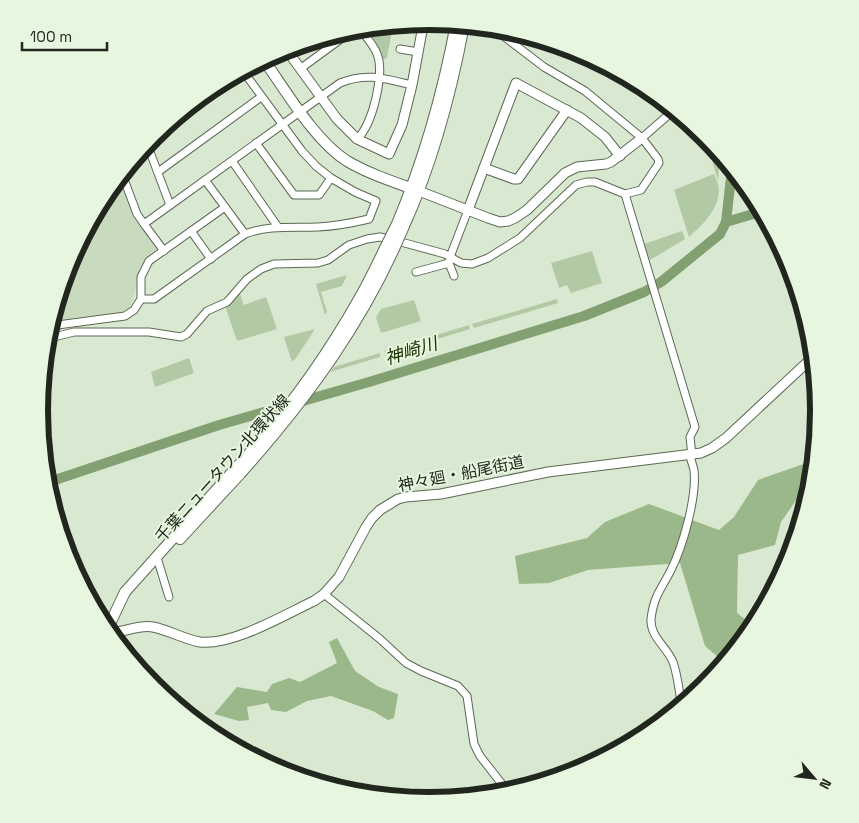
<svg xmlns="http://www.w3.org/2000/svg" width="859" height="823" font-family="'Space Grotesk','Noto Sans JP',sans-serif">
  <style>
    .built { fill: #c9dbbe }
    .green { fill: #b2c9a5 }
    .forest { fill: #9ab88a }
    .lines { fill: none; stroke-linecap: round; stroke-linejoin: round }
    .river { stroke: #83a073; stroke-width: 10 }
    .minor-casing { stroke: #5b6954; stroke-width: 9 }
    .tertiary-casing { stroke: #5b6954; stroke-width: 11 }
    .secondary-casing { stroke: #5b6954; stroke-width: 12 }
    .minor { stroke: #fff; stroke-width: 7 }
    .tertiary { stroke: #fff; stroke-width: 9 }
    .secondary { stroke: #fff; stroke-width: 10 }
    .secondary-bridge-casing { stroke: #5b6954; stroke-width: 12; stroke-linecap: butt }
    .secondary-bridge { stroke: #fff; stroke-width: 10 }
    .labels { text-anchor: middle; stroke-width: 4; stroke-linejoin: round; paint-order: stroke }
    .street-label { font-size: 16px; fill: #21271e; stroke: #e7f6de }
    .water-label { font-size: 18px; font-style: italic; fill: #163100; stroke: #e7f6de }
    .rim { fill: none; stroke: #21271e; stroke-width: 6 }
  </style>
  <rect width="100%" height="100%" fill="#d9e9d1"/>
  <polygon class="built" points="119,177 134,215 157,249 144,261 140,268 133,300 129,308 116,314 51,321 69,262 105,194"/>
  <g class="green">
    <polygon points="393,25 387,58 382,60 362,28"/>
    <polygon points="705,135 720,153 718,181"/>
    <path d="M714,174C716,179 719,185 719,190C718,211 703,224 689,237L674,190Z"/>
    <polygon points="682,231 685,239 650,260 644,244"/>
    <polygon points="592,251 602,283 571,293 567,285 559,288 551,263"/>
    <polygon points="347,275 342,286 321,292 327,312 325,315 316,284"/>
    <polygon points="239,291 244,305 266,297 277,329 237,341 225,306 232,301"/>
    <polygon points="557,299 558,303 474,328 472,324"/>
    <polygon points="414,300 421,321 381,333 376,317 381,309"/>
    <polygon points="469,325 470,329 386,355 384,351"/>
    <polygon points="315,329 296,358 292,362 284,337"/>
    <polygon points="380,353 380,357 330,372 334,367"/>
    <polygon points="189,358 194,373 155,387 151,372"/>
  </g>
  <g class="forest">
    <polygon points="815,460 811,491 797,499 781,522 775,545 738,555 737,613 755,627 725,663 705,646 680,563 588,570 549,583 519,584 515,556 587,538 605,522 649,504 719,530 734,517 758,480"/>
    <polygon points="337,638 355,671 379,687 398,694 394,718 388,720 373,711 331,696 307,701 286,712 271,710 268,703 247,707 249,720 239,721 214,714 237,687 267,692 272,684 289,678 300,682 337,663 329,642"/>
    <polygon points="611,755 578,772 572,765"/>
  </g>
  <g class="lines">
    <g class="river">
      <polyline points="726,222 732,168"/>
      <polyline points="46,483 219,425 369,382 584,316 644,292 661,282 720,234 726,222 763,211"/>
    </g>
    <defs>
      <g id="minor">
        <polyline points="400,49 418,52"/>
        <polyline points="300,69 356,28"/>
        <polyline points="183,112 230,78"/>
        <polyline points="642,138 674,110"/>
        <path d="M357,139C373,125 385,72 377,54C374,45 365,36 359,28"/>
        <polyline points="256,143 294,195 319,195 331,178"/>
        <polyline points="147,144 170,205"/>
        <polyline points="232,161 278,227"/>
        <polyline points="158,172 261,97"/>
        <polyline points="122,174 137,214 144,224"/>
        <polyline points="205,180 245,234"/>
        <polyline points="625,194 695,427 690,437 692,456"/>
        <polyline points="191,231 211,259"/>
        <path d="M164,251L144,224L340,83C367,72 386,79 412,85"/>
        <polyline points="416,272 449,263"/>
        <polyline points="454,276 449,263 450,257 468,210"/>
        <path d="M141,299H154L245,234C269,225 293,228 318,227C336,226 352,223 369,219L376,201L355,192L331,178L316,166L302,151L243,71"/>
        <polyline points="50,326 125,316 134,310 141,299 141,277 149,261 225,207"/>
        <polyline points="46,339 74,332 149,332 181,337 187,334 207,311 227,302 247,279 261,269 274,264 318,263 328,260 349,245 367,239 380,237 390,239 445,254 461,263 472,264 488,258 520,238 576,185 587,182 595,182 625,194 641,190 659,163 658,159 642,138 585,91 544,67 493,28"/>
        <polyline points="158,561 169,597"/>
        <polyline points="324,594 380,639 406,663 421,671 458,686 467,696 474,744 480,756 509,793"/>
        <path d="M682,707C679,692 678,676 673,662C667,647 650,637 651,619C654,595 661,590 671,570C683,546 697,497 694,470C693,465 691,461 690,456"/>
      </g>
      <g id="tertiary">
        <polyline points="286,49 337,119 357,139 389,154 402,125 412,85 422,31 421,22"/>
        <polyline points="484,168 514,179 518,179 567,110"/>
        <polyline points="419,191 488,218 500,222 508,221 515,218 527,210 565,173 577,167 606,164 611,162 642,138"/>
        <polyline points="468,210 516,83 581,118 605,137 620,156"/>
        <path d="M108,632C123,634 137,624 153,627C169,630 183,639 200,642C232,646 284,615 314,601L324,594L339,577L366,527L372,518L380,510L398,499L406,497L441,494L548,472L701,453L712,448L726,438L814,356"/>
      </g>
      <g id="secondary">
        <path d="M264,60C286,91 315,141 347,161C369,174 394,182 419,191"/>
        <path d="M397,224C424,160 443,92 456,24"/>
        <path d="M404,226C433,162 451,94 464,25"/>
        <polyline points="180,539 240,474"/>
        <polyline points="107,630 125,592 235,469"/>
      </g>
    </defs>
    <use href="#minor" class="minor-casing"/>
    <use href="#tertiary" class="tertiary-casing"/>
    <use href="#secondary" class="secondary-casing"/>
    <use href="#minor" class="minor"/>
    <use href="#tertiary" class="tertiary"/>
    <use href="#secondary" class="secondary"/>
    <defs>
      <g id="secondary-bridge">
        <path d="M235,469C283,417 324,361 359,299C373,275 384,249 397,224"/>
        <path d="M240,474C307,399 365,320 404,226"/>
      </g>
    </defs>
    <use href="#secondary-bridge" class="secondary-bridge-casing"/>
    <use href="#secondary-bridge" class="secondary-bridge"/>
  </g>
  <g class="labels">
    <g class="street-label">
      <text transform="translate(222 468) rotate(-48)" y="6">千葉ニュータウン北環状線</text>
      <text transform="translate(461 473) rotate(-11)" y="6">神々廻・船尾街道</text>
    </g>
    <g class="water-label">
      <text transform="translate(411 351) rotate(-17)" y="6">神崎川</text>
    </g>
  </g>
  <path d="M0 0H859V823H0ZM48 411a381 381 0 1 1 762 0a381 381 0 1 1-762 0Z" fill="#e7f6de" fill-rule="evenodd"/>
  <path class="rim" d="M48 411a381 381 0 1 1 762 0a381 381 0 1 1-762 0Z"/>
  <g transform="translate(814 778) rotate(118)" stroke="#e7f6de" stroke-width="4" paint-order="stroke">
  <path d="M0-4L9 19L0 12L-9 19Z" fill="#21271e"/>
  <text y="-8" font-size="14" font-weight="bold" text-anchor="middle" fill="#21271e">N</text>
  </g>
  <path d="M22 42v8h85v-8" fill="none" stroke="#21271e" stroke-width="2.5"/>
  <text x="30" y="42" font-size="15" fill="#21271e" stroke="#e7f6de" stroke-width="4" paint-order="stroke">100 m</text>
</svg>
